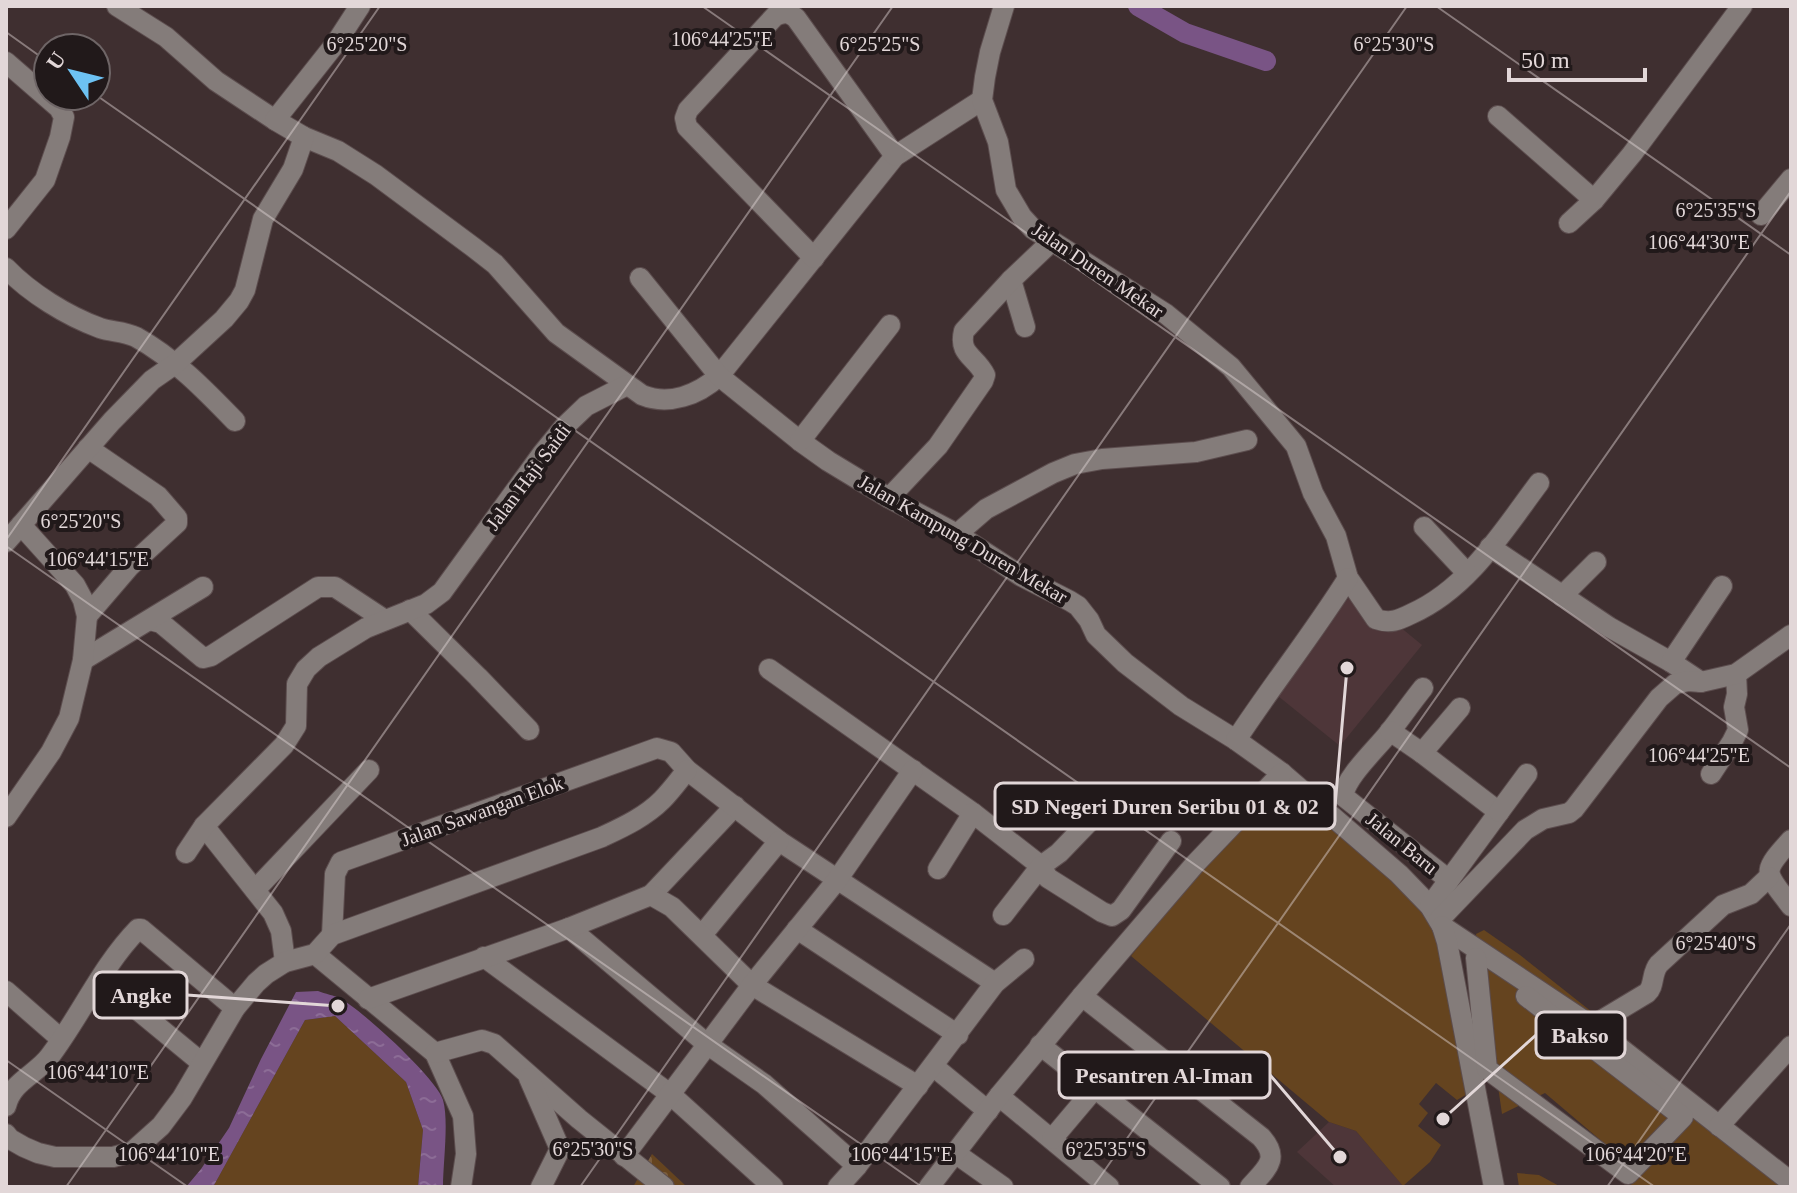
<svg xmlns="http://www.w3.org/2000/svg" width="1797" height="1193" font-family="'Times New Roman',serif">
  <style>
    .built { fill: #4e3639 }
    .grass { fill: #65441f }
    .cemetery { fill: url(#cemetery-stones) }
    .water { fill: url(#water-ripples) }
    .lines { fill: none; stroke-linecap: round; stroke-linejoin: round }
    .canal { stroke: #795485; stroke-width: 20 }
    .minor-casing { stroke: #5c4d4e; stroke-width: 22 }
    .minor { stroke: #847c7a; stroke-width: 20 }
    .ticks { fill: none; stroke: #e2d7d8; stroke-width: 2; stroke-opacity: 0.45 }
    .labels { text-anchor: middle; stroke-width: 8; stroke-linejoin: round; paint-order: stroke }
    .street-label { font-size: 20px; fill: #e2d7d8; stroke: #21191a }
    .ticks-label { font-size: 20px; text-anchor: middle; fill: #e2d7d8; stroke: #21191a; stroke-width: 8; stroke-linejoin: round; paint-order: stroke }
    .leader { fill: none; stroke: #e2d7d8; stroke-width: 3 }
    .callout-dot { fill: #e2d7d8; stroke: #21191a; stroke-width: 3 }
    .callout { fill: #21191a; stroke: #e2d7d8; stroke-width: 3 }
    .callout-label { font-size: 22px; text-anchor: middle; font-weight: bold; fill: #e2d7d8 }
  </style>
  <defs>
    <pattern id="cemetery-stones" width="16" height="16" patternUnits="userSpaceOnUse" patternTransform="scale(2)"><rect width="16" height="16" fill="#65441f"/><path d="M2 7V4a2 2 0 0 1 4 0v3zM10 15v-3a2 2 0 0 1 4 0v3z" fill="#7b5e3f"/></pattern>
    <pattern id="water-ripples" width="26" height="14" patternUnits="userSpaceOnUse" patternTransform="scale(2)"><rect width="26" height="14" fill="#795485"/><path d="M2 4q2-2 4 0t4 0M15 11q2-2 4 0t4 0" fill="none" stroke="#8c6c96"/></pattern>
  </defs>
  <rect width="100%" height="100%" fill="#3f2f30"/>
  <g class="built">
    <polygon points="1355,590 1422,645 1340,746 1273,692"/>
    <polygon points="1329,1122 1356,1131 1404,1187 1336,1187 1297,1152"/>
  </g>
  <g class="grass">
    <polygon points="1288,776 1452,909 1481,1086 1457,1100 1436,1083 1419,1104 1428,1113 1418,1126 1441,1145 1430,1162 1403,1186 1356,1131 1329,1122 1131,956 1208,860"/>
    <polygon points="1484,930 1520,955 1693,1092 1631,1166 1545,1093 1502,1114 1476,934"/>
    <polygon points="335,1016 406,1082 423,1130 418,1187 213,1187 305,1020"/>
    <polygon points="1704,1102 1791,1187 1629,1187 1682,1129"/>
    <polygon points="1517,1173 1539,1175 1561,1187 1519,1187"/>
  </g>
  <polygon class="cemetery" points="652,1154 687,1187 633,1187"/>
  <path class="water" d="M318,991C325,994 334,995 341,999C362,1010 437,1079 443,1100C449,1121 443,1163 443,1187H418L423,1130L406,1082L335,1016L305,1020L213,1187H186L201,1169L229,1128L261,1059L296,992Z"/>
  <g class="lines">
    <polyline class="canal" points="1138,6 1185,33 1266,61"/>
    <defs>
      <g id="minor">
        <polyline points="117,6 166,37 216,81 275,120"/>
        <path d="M360,6L336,43L275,120L304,137L338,151L376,175L473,247L495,264L556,333L642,395C669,406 698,395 719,376L895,156L982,100"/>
        <path d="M1004,6L990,52L985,77L982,100L998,142L1006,190L1022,217L1033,229L1166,314L1231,367L1296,446L1313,493L1336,536L1348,578L1376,619C1390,624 1399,620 1411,614C1468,589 1503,531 1539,483"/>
        <polyline points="6,62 59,108 64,117 60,137 45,180 6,229"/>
        <polyline points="1498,116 1594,200"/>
        <polyline points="1761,215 1791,179"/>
        <polyline points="1569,223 1594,200 1632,154 1742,6"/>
        <path d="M814,258L687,127L685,118L688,110L775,16C784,12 789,12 796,18L895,156"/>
        <path d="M6,268C30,293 67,316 100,328C112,332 124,331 136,337C174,358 205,390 235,421"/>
        <polyline points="640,278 719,376 800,441 828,461 889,498 957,534 1021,576 1070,601 1078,606 1089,620 1096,635 1125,663 1181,706 1236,740"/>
        <polyline points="1011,280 1025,327"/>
        <polyline points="800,441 890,325"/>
        <path d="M889,498L938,446L983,381L985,375C976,356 958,355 964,331L1011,280L1052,241"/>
        <polyline points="1424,527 1467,573"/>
        <polyline points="957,534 986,509 1053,473 1075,464 1102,459 1196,452 1247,440"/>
        <polyline points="6,542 21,525"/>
        <polyline points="1490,547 1609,627 1671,662 1701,682"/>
        <path d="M1348,578C1313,634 1272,685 1236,740L1282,773L1399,874L1430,906L1442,926L1592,1026L1791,1182"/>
        <polyline points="1562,596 1596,562"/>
        <polyline points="410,610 478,677 529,730"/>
        <polyline points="87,616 129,567 177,523 177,518 158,496 88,448"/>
        <polyline points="150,620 161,623 203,658 211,656 318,587 335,587 385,620"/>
        <polyline points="83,660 203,587"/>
        <polyline points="1671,662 1722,586"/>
        <polyline points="769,669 973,813 1041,866 1059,853 1111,799"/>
        <path d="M1423,688C1411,703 1400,719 1388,734C1375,750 1346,777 1343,796L1449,880"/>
        <polyline points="1390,731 1422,753 1499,812 1430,906"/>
        <polyline points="1422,753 1460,708"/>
        <polyline points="1711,774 1732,742 1738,730 1734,707 1737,694 1736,674"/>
        <polyline points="1499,812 1527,774"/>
        <polyline points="6,817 51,752 69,718 83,660 87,616 83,600 75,585 21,525 112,421 152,380 175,364 224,319 239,301 245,290 263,219 293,169 304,137"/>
        <polyline points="204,826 273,913 281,931 285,962"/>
        <path d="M1791,840C1760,874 1765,871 1791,906"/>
        <polyline points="186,853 204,826 284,745 296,726 297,684 306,669 319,657 366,628 426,604 442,592 542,454 564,427 586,406 627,385"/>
        <polyline points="938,869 973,813"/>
        <polyline points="255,890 369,770"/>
        <polyline points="651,895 735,806"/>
        <polyline points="1003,915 1041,866 1048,878 1102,912 1112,916 1121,910 1171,841"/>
        <polyline points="1439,920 1525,830 1543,819 1569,813 1574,809 1659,698 1675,684 1688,681 1701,682 1736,674 1791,635"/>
        <polyline points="1442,926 1447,942 1494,1187"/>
        <polyline points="569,928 707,1044 764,1084 857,1166"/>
        <polyline points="797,929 958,1035"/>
        <polyline points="332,935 335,874 341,862 657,748 671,752 687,770 779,841 995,983"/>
        <polyline points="702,935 779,841"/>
        <polyline points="315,954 435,1053 463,1116 466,1154 461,1187"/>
        <polyline points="484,957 670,1094 773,1187"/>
        <polyline points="1476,958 1487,1069 1628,1174 1683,1117 1526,996"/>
        <polyline points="100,979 202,1063"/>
        <polyline points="6,991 61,1039"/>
        <path d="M1082,996L1261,1137C1281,1159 1266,1169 1250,1187"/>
        <polyline points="368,999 569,928 651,895 672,907 752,985 918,1086"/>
        <path d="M1592,1026L1647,993C1655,986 1651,973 1659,964L1723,905L1751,894L1769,877"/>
        <polyline points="1040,1045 1220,1187"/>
        <polyline points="435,1053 482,1040 494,1044 579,1119 664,1187"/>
        <polyline points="933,1066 988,1111"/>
        <polyline points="529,1078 560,1149 541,1187"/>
        <polyline points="999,1096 1109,1187"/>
        <path d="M6,1106C12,1081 36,1075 50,1056C81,1015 102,966 138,929H141L235,1008"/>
        <polyline points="1719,1126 1791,1046"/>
        <path d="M6,1134L10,1139L24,1147L38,1153L55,1157H113L132,1152L161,1126L182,1098L235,1008L256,983L266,974L285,962L315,954L332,935L602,837C623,827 645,817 662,800C671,791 679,780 687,770"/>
        <polyline points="1052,1139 1095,1088"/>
        <polyline points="955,1153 1003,1187"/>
        <polyline points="624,1156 752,985 837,880 913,770"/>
        <polyline points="838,1187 857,1166 995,983 1024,959"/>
        <polyline points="929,1187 999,1096 1082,996 1195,864 1282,773"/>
      </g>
    </defs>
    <use href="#minor" class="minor-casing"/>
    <use href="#minor" class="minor"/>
  </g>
  <path class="ticks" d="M702,6L1791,768M1436,6L1791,255M6,32L48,62M96,95L1655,1187M6,540L380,6M6,546L922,1187M6,1060L188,1187M66,1187L893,6M580,1187L1407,6M1093,1187L1791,191M1607,1187L1791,924"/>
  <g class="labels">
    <g class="street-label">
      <text transform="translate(1098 270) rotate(34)" y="7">Jalan Duren Mekar</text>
      <text transform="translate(528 477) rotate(-53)" y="7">Jalan Haji Saidi</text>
      <text transform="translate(963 539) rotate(30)" y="7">Jalan Kampung Duren Mekar</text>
      <text transform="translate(482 811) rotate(-20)" y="7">Jalan Sawangan Elok</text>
      <text transform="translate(1402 843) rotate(39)" y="7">Jalan Baru</text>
    </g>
  </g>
  <g class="ticks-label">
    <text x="722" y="46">106°44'25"E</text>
    <text x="367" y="51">6°25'20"S</text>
    <text x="880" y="51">6°25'25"S</text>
    <text x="1394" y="51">6°25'30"S</text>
    <text x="1716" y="217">6°25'35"S</text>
    <text x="1699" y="249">106°44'30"E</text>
    <text x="81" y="528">6°25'20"S</text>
    <text x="98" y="566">106°44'15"E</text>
    <text x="1699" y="762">106°44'25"E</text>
    <text x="1716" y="950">6°25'40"S</text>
    <text x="98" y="1079">106°44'10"E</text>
    <text x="593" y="1156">6°25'30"S</text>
    <text x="1106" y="1156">6°25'35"S</text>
    <text x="169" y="1161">106°44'10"E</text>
    <text x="902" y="1161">106°44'15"E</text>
    <text x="1636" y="1161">106°44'20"E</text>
  </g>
  <path class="leader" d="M1347 668L1335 806M338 1006L187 995M1443 1119L1536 1035M1340 1157L1270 1075"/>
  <g class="callout-dot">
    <circle cx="1347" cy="668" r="8"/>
    <circle cx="338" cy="1006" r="8"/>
    <circle cx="1443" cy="1119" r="8"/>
    <circle cx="1340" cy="1157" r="8"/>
  </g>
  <g class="callout">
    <rect x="995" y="783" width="340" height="46" rx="8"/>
    <rect x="94" y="972" width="93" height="46" rx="8"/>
    <rect x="1536" y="1012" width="89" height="46" rx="8"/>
    <rect x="1059" y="1052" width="211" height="46" rx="8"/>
  </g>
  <g class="callout-label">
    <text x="1165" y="814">SD Negeri Duren Seribu 01 &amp; 02</text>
    <text x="141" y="1003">Angke</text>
    <text x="1580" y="1043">Bakso</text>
    <text x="1164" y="1083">Pesantren Al-Iman</text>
  </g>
  <rect width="1797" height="1193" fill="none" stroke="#e2d7d8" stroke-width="16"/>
  <g transform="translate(72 72) rotate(305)"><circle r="38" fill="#21191a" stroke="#6e6566" stroke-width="2"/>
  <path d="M0-6L14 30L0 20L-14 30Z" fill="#6dc2f3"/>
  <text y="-12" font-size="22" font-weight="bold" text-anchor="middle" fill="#e2d7d8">U</text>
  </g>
  <path d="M1509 68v12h136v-12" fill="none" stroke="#e2d7d8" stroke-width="4"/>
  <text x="1521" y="68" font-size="24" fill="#e2d7d8" stroke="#21191a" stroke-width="6" paint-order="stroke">50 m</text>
</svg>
